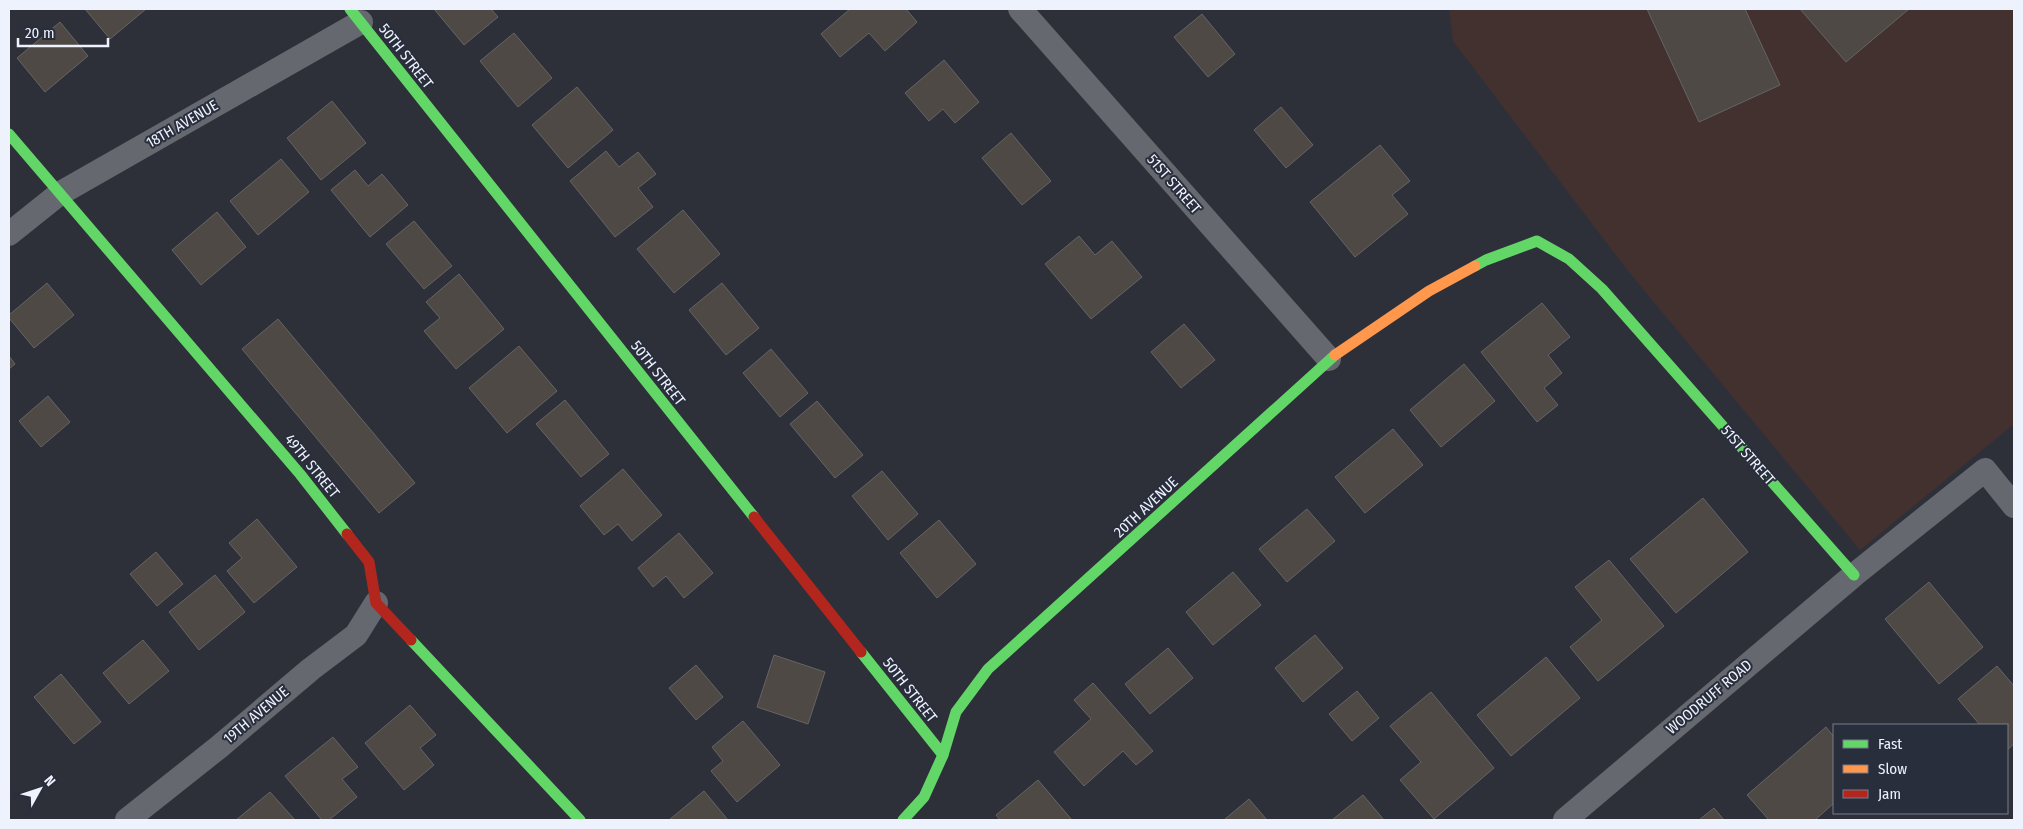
<svg xmlns="http://www.w3.org/2000/svg" width="2023" height="829" font-family="'Fira Sans Condensed',sans-serif">
  <style>
    .education { fill: #42312f }
    .building { fill: #4e4944; stroke: #666465 }
    .lines { fill: none; stroke-linecap: round; stroke-linejoin: round }
    .street { stroke: #65686f; stroke-width: 24 }
    .fast { stroke: #63d668; stroke-width: 11 }
    .slow { stroke: #ff974d; stroke-width: 11 }
    .jam { stroke: #b3261e; stroke-width: 11 }
    .labels { text-anchor: middle; stroke-width: 4; stroke-linejoin: round; paint-order: stroke }
    .street-label { font-size: 15px; fill: #eef2fc; stroke: #292e3d }
  </style>
  <rect width="100%" height="100%" fill="#2e3039"/>
  <polygon class="education" points="1449,9 2014,9 2014,424 1860,550 1628,271 1453,41"/>
  <g class="building">
    <polygon points="85,9 146,9 110,39"/>
    <polygon points="434,9 491,9 498,17 464,45"/>
    <polygon points="850,9 906,9 917,22 885,51 869,33 840,57 821,34"/>
    <polygon points="1647,9 1745,9 1780,85 1699,122"/>
    <polygon points="1800,9 1909,9 1846,62"/>
    <polygon points="1202,14 1235,54 1208,77 1174,37"/>
    <polygon points="60,22 88,56 45,92 17,58"/>
    <polygon points="514,33 552,78 518,107 480,61"/>
    <polygon points="944,60 979,102 955,123 943,109 929,121 905,93"/>
    <polygon points="577,87 613,130 568,168 532,125"/>
    <polygon points="332,101 366,143 321,180 287,138"/>
    <polygon points="1281,107 1313,145 1286,168 1254,130"/>
    <polygon points="1011,133 1051,181 1022,205 982,158"/>
    <polygon points="1380,145 1410,181 1392,195 1408,214 1355,257 1310,202"/>
    <polygon points="606,151 619,167 638,152 656,174 638,188 653,207 615,237 570,181"/>
    <polygon points="281,159 309,192 258,235 230,201"/>
    <polygon points="355,170 368,186 382,174 408,205 370,237 331,190"/>
    <polygon points="683,210 720,254 674,293 637,249"/>
    <polygon points="217,212 246,247 201,285 172,250"/>
    <polygon points="414,221 452,266 424,289 386,244"/>
    <polygon points="1079,236 1095,255 1112,241 1142,277 1091,319 1045,264"/>
    <polygon points="459,274 504,329 456,369 424,331 440,318 426,302"/>
    <polygon points="47,283 74,315 34,348 9,318 9,315"/>
    <polygon points="722,283 759,328 726,355 689,310"/>
    <polygon points="1542,303 1570,337 1548,355 1562,373 1544,388 1558,405 1537,422 1481,352"/>
    <polygon points="278,319 415,483 379,513 242,349"/>
    <polygon points="1184,324 1215,360 1181,388 1151,352"/>
    <polygon points="519,346 557,391 507,433 469,388"/>
    <polygon points="771,349 808,393 780,417 743,373"/>
    <polygon points="9,356 15,364 9,369"/>
    <polygon points="1464,364 1495,401 1441,447 1410,410"/>
    <polygon points="48,396 70,422 41,447 19,421"/>
    <polygon points="565,400 609,454 581,477 536,424"/>
    <polygon points="817,401 863,455 835,478 790,424"/>
    <polygon points="1393,429 1423,465 1365,513 1335,477"/>
    <polygon points="623,469 662,515 632,541 618,524 604,535 580,506"/>
    <polygon points="882,471 918,514 888,540 852,496"/>
    <polygon points="1703,498 1748,552 1676,613 1630,559"/>
    <polygon points="1307,509 1335,541 1287,582 1259,549"/>
    <polygon points="257,519 297,567 254,603 227,571 242,558 229,543"/>
    <polygon points="939,520 976,564 937,598 900,553"/>
    <polygon points="679,533 713,573 684,598 666,576 653,587 638,568"/>
    <polygon points="156,552 183,584 157,606 130,574"/>
    <polygon points="1609,560 1664,626 1598,681 1570,647 1602,620 1575,587"/>
    <polygon points="1233,572 1261,605 1213,645 1186,612"/>
    <polygon points="215,575 245,612 199,650 169,612"/>
    <polygon points="1929,582 1983,647 1939,684 1885,619"/>
    <polygon points="1315,635 1343,668 1303,702 1275,668"/>
    <polygon points="143,640 169,671 129,704 103,673"/>
    <polygon points="1168,648 1193,678 1150,714 1125,684"/>
    <polygon points="774,655 825,672 808,724 757,707"/>
    <polygon points="1546,657 1580,698 1511,756 1477,715"/>
    <polygon points="696,665 723,697 696,720 669,688"/>
    <polygon points="1997,666 2014,686 2014,744 2007,750 2007,725 1980,725 1958,699"/>
    <polygon points="61,674 101,722 74,744 34,697"/>
    <polygon points="1093,683 1153,751 1136,765 1123,751 1084,786 1054,752 1091,719 1074,700"/>
    <polygon points="1357,691 1379,718 1352,741 1329,714"/>
    <polygon points="1431,692 1494,768 1434,819 1400,780 1421,762 1390,726"/>
    <polygon points="410,705 436,735 420,748 434,765 404,790 365,743"/>
    <polygon points="743,721 780,765 737,802 711,771 723,761 712,747"/>
    <polygon points="1826,727 1834,737 1834,803 1815,820 1769,820 1747,795"/>
    <polygon points="333,737 358,767 342,779 357,797 329,820 322,820 285,776"/>
    <polygon points="1038,780 1072,820 1000,820 996,815"/>
    <polygon points="704,791 728,820 669,820"/>
    <polygon points="270,792 295,820 236,820"/>
    <polygon points="1363,795 1384,820 1332,820"/>
    <polygon points="1249,799 1267,820 1226,820 1225,819"/>
    <polygon points="1714,808 1724,820 1699,820"/>
  </g>
  <g class="lines">
    <g class="street">
      <polyline points="1020,9 1329,359"/>
      <polyline points="9,234 59,194 361,22"/>
      <polyline points="127,820 219,747 311,669 356,635 376,603"/>
      <polyline points="1565,820 1854,575 1985,470 2014,506"/>
    </g>
    <g class="fast">
      <polyline points="350,9 754,517"/>
      <polyline points="9,134 300,474 347,534"/>
      <polyline points="1475,266 1486,260 1537,241 1569,259 1602,289 1854,575"/>
      <polyline points="411,640 580,820"/>
      <polyline points="861,652 943,755"/>
      <polyline points="903,820 924,797 943,755 956,712 988,669 1335,355"/>
    </g>
    <polyline class="slow" points="1335,355 1429,291 1475,266"/>
    <g class="jam">
      <polyline points="754,517 861,652"/>
      <polyline points="347,534 369,562 376,603 411,640"/>
    </g>
  </g>
  <g class="labels">
    <g class="street-label">
      <text transform="translate(406 56) rotate(52)" y="5">50TH STREET</text>
      <text transform="translate(182 124) rotate(-30)" y="5">18TH AVENUE</text>
      <text transform="translate(1174 184) rotate(49)" y="5">51ST STREET</text>
      <text transform="translate(658 373) rotate(52)" y="5">50TH STREET</text>
      <text transform="translate(1748 455) rotate(49)" y="5">51ST STREET</text>
      <text transform="translate(312 466) rotate(51)" y="5">49TH STREET</text>
      <text transform="translate(1146 507) rotate(-43)" y="5">20TH AVENUE</text>
      <text transform="translate(910 690) rotate(52)" y="5">50TH STREET</text>
      <text transform="translate(1709 697) rotate(-40)" y="5">WOODRUFF ROAD</text>
      <text transform="translate(256 715) rotate(-40)" y="5">19TH AVENUE</text>
    </g>
  </g>
  <rect width="2023" height="829" fill="none" stroke="#eef2fc" stroke-width="20"/>
  <rect x="1833" y="724" width="175" height="90" fill="#292e3d" stroke="#787c89"/>
  <rect x="1843" y="740" width="25" height="8" fill="#63d668" stroke="#787c89"/>
  <text x="1878" y="749" font-size="15" fill="#eef2fc">Fast</text>
  <rect x="1843" y="765" width="25" height="8" fill="#ff974d" stroke="#787c89"/>
  <text x="1878" y="774" font-size="15" fill="#eef2fc">Slow</text>
  <rect x="1843" y="790" width="25" height="8" fill="#b3261e" stroke="#787c89"/>
  <text x="1878" y="799" font-size="15" fill="#eef2fc">Jam</text>
  <g transform="translate(40 789) rotate(50)" stroke="#292e3d" stroke-width="4" paint-order="stroke">
  <path d="M0-4L9 19L0 12L-9 19Z" fill="#eef2fc"/>
  <text y="-8" font-size="14" font-weight="bold" text-anchor="middle" fill="#eef2fc">N</text>
  </g>
  <path d="M18 38v8h90v-8" fill="none" stroke="#eef2fc" stroke-width="2.5"/>
  <text x="25" y="38" font-size="15" fill="#eef2fc" stroke="#292e3d" stroke-width="4" paint-order="stroke">20 m</text>
</svg>
